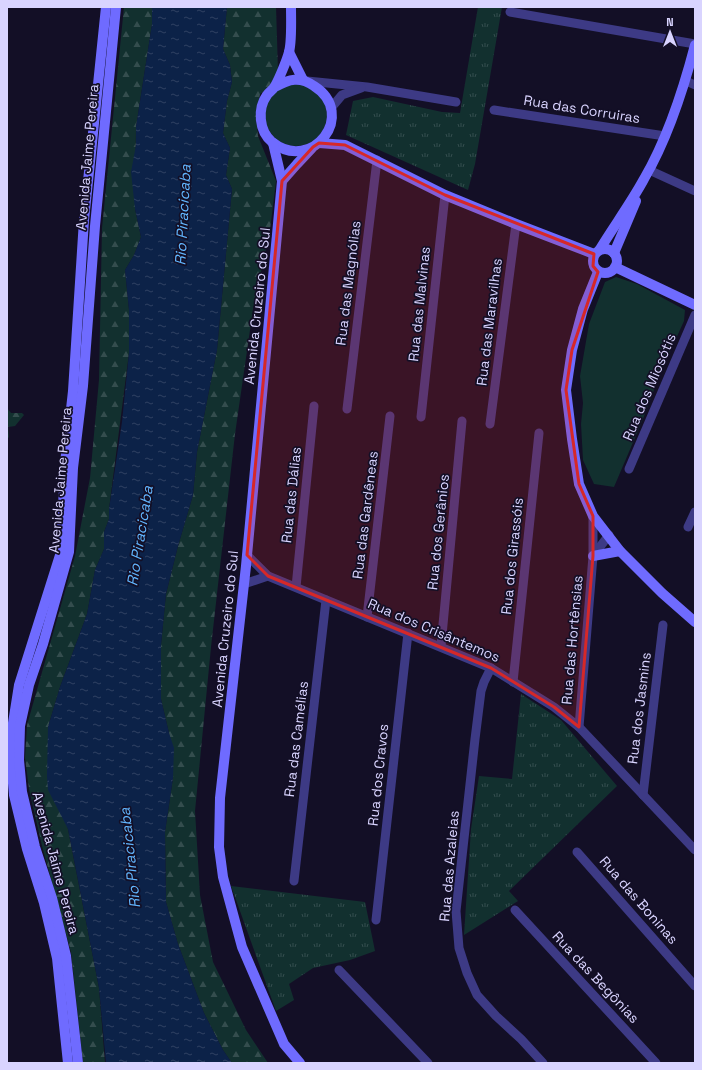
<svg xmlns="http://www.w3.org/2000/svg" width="702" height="1070" font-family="'Space Grotesk',sans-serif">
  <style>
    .green { fill: #12302f }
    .forest { fill: url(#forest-firs) }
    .park { fill: url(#park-tufts) }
    .water { fill: url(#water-ripples) }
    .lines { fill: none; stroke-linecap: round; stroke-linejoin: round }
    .street { stroke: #3d3a85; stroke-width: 9 }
    .secondary { stroke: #6f6bff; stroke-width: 10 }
    .marked { fill: #d62828; fill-opacity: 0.2; stroke: #d62828; stroke-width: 3; stroke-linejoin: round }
    .labels { text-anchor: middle; stroke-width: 3.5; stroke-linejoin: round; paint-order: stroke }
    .street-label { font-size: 14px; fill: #d9d4ff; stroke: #130f26 }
    .water-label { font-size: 15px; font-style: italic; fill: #62b6ff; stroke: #130f26 }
  </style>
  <defs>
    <pattern id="forest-firs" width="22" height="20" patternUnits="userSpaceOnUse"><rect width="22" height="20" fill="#12302f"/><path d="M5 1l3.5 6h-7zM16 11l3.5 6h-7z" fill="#344d4e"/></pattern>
    <pattern id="park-tufts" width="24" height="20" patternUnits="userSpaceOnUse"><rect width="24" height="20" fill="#12302f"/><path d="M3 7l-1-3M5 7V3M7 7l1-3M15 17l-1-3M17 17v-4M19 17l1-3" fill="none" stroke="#344d4e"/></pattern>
    <pattern id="water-ripples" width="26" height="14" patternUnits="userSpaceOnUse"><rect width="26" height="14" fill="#0c2248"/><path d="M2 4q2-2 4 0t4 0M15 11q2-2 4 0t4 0" fill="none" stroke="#2f4163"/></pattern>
  </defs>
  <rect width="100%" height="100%" fill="#130f26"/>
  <g class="green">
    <circle cx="296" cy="115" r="31"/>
    <polygon points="616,277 637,284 685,310 684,321 660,374 643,419 614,487 594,484 583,460 581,424 583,403 580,376 589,324 605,282"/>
  </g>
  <g class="forest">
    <polygon points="124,7 152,7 152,24 136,127 135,209 141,237 134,255 125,270 129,310 129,353 109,509 109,519 104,532 104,549 95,570 87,614 60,687 48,727 99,988 105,1063 83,1063 71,952 42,846 29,789 25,758 27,725 75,556 90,478 99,380 102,228"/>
    <polygon points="227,7 276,7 278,71 273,84 260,94 256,117 258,136 276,181 270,230 253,309 235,434 211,647 195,811 200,895 213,962 246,1030 268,1063 232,1063 223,1050 204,1013 178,944 166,902 165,832 173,778 169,733 161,699 161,645 166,594 178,546 193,495 197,452 217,350 232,189 226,175 230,148 223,133 227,101 232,82 230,65 223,49"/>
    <polygon points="7,408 11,413 22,413 24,415 15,426 8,427 9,437 7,439"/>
  </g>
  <g class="park">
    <polygon points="478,7 502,7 475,164 468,190 346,135 353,101 373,97 442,112 460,113"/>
    <polygon points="521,694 561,720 617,786 509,891 518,901 464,935 471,829 479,776 512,779"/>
    <polygon points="231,886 365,902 375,951 350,960 313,968 289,984 294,1000 276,1011"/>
  </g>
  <polygon class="water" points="152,7 227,7 223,49 230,65 232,82 227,101 223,133 230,148 226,175 232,189 217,350 197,452 193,495 178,546 166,594 161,645 161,699 169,733 174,748 173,778 165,832 166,902 178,944 204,1013 223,1050 232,1063 106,1063 99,988 68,829 48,790 47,776 48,727 60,687 87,614 95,570 104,549 104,532 109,519 109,509 122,422 129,353 129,310 125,270 134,255 141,237 135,209 131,172 136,145 136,127 152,24"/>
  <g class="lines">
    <g class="street">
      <polyline points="510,12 695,44"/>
      <polyline points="307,81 367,87 456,102"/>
      <polyline points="686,81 695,85"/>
      <polyline points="331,108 342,95 361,88"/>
      <polyline points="494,110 665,136"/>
      <polyline points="649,170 695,191"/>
      <polyline points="347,409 377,160"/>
      <polyline points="421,417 445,195"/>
      <polyline points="490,424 516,224"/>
      <polyline points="629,469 695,315"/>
      <polyline points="688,527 695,512"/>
      <polyline points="247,555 268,576 491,668 554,707 579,727 695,850"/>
      <polyline points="593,556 609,535"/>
      <polyline points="244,584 268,576"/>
      <polyline points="296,587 314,406"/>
      <polyline points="367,617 390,416"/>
      <polyline points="441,646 462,421"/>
      <polyline points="491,668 484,682 481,691 475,739 456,911 459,948 467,973 477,995 496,1016 521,1039 543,1063"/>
      <polyline points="513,682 539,433"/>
      <polyline points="579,727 593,556 593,516"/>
      <polyline points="643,795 663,625"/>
      <polyline points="577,852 695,986"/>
      <polyline points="294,881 326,600"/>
      <polyline points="515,910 656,1063"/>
      <polyline points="376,920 408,633"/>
      <polyline points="339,970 428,1063"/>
    </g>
    <g class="secondary">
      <polyline points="289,52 303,80"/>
      <path d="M275,87C289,79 300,76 314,86C358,114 312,174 272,142C259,131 257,109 267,95C269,92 273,90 275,86C279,79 287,60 289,52C292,41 291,19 291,7"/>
      <polyline points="273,143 282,181 246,566 220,798 219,847 223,877 242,947 284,1044 300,1063"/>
      <polyline points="319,143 345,145 445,195 516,224 594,254"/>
      <polyline points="282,181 297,164 312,148"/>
      <circle cx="605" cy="261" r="12"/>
      <path d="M600,249C614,226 631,203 644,179C668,138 683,91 695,45"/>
      <polyline points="614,253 636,201"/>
      <polyline points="615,267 695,305"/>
      <polyline points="598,272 583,309 572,350 566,390 572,439 579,484 593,516 620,551 662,593 695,622"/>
      <polyline points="593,556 620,551"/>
      <polyline points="68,1063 57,958 44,903 27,849 14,795 11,759 13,723 19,685 61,552 65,463 73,391 84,220 106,7"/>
      <polyline points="78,1063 66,956 52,898 35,847 22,792 19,760 20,726 29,685 43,644 69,552 73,468 83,386 95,226 116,7"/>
    </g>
  </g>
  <path class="marked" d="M319,143L345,145L445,195L594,254L593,266L598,272L572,350L566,390L579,484L593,516V556L579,727L554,707L491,668L268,576L247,555L282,181L313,147Z"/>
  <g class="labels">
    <g class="street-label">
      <text transform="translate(582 109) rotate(9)" y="5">Rua das Corruiras</text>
      <text transform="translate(87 157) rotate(-85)" y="5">Avenida Jaime Pereira</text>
      <text transform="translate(348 283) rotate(-83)" y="5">Rua das Magnólias</text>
      <text transform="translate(419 304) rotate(-84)" y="5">Rua das Malvinas</text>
      <text transform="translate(257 306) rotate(-84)" y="5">Avenida Cruzeiro do Sul</text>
      <text transform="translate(489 322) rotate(-83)" y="5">Rua das Maravilhas</text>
      <text transform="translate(649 387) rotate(-67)" y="5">Rua dos Miosótis</text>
      <text transform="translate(60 480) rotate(-85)" y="5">Avenida Jaime Pereira</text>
      <text transform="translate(291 495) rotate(-84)" y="5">Rua das Dálias</text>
      <text transform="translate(365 515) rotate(-83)" y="5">Rua das Gardêneas</text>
      <text transform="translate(438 532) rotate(-84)" y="5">Rua dos Gerânios</text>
      <text transform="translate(512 556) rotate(-84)" y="5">Rua dos Girassóis</text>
      <text transform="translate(225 629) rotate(-84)" y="5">Avenida Cruzeiro do Sul</text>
      <text transform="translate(434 630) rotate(23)" y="5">Rua dos Crisântemos</text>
      <text transform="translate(572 640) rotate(-85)" y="5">Rua das Hortênsias</text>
      <text transform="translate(639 708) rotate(-83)" y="5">Rua dos Jasmins</text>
      <text transform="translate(296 739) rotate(-83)" y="5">Rua das Camélias</text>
      <text transform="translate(378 775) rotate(-84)" y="5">Rua dos Cravos</text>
      <text transform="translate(56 863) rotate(75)" y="5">Avenida Jaime Pereira</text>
      <text transform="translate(449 866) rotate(-85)" y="5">Rua das Azaleias</text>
      <text transform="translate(639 900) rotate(49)" y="5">Rua das Boninas</text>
      <text transform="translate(596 977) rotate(47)" y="5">Rua das Begônias</text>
    </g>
    <g class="water-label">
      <text transform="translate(183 215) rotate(-87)" y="5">Rio Piracicaba</text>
      <text transform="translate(140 536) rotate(-81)" y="5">Rio Piracicaba</text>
      <text transform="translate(130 858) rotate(-96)" y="5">Rio Piracicaba</text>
    </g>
  </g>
  <rect width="702" height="1070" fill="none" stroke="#d9d4ff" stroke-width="16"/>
  <g transform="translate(670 32)" stroke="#130f26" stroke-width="3" paint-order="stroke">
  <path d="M0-3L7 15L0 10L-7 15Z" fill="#d9d4ff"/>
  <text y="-6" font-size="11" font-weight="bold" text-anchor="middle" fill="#d9d4ff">N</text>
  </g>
</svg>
